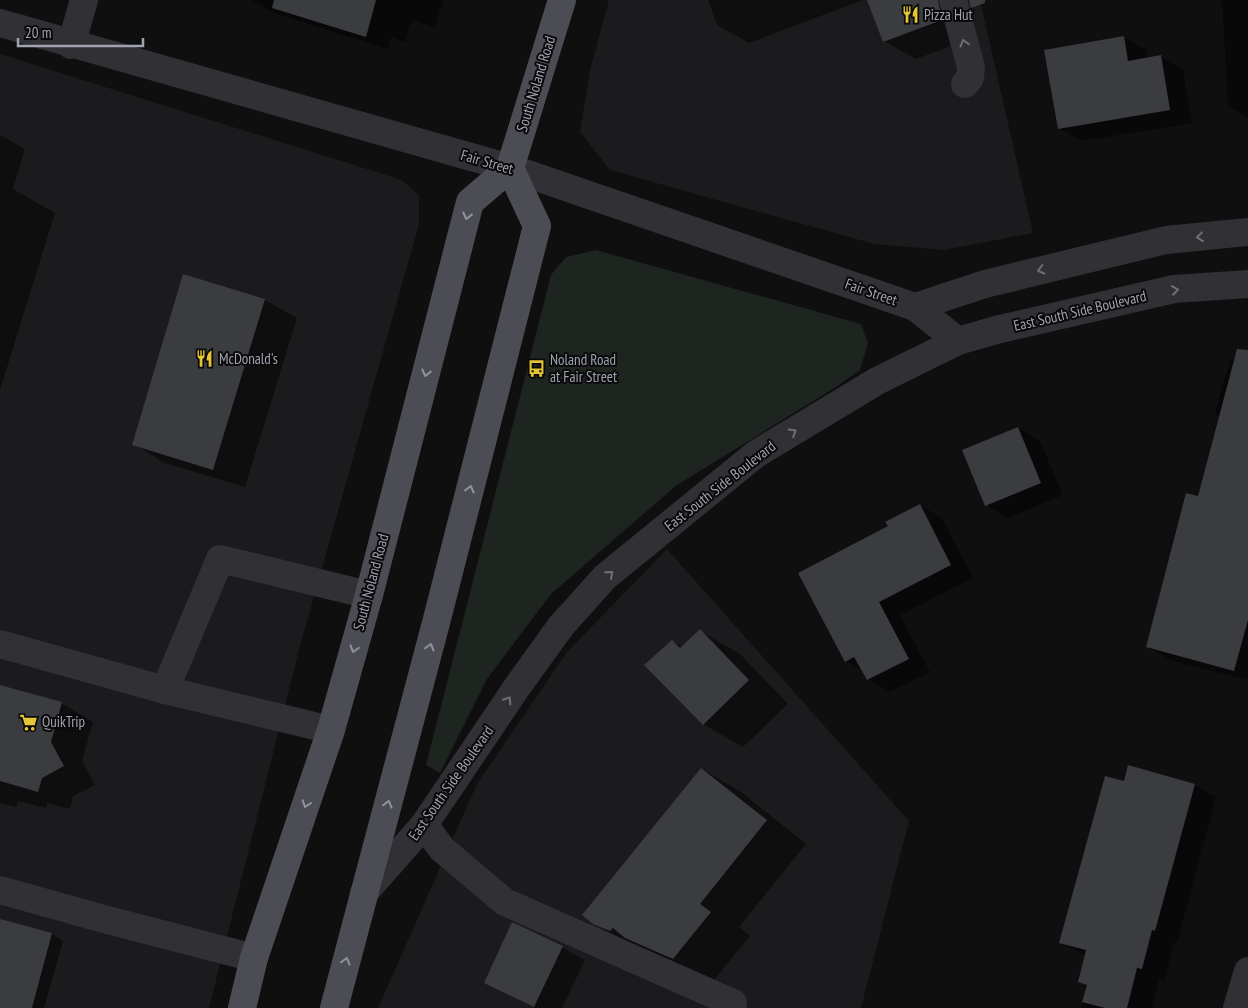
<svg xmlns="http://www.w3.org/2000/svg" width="1248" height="1008" font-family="'PT Sans Narrow',sans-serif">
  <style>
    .built { fill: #1b1b1d }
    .green { fill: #1e241f }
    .shadow { fill: #0007 }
    .building { fill: #3b3c40 }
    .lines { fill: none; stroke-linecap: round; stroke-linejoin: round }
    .minor { stroke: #303035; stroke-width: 28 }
    .major { stroke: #4c4d54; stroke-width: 28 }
    .oneway { stroke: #6e6f79 }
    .oneway2 { stroke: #90929e }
    .labels { text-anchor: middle; stroke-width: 4; stroke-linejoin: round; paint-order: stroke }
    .poi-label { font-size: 15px; fill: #a1a3b0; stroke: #0a0a0b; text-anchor: start }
    .street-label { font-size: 15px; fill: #a1a3b0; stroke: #0a0a0b }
  </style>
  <rect width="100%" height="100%" fill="#0f0f10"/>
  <g class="built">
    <polygon points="609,0 980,0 1033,233 944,250 874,244 610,170 580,132 590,70"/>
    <polygon points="0,54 402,180 419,196 419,224 300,646 209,1008 0,1008"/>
    <polygon points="667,549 909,821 861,1008 378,1008 477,784 567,652"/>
  </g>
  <polygon class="green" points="596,250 861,324 868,343 860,370 836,387 677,485 551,594 487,679 440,773 426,765 551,275 566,257"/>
  <g class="shadow">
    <polygon points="251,0 443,0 435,27 412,20 405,42 391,37 388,49 274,13"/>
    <polygon points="708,0 863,0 749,43 717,25"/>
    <polygon points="868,0 958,0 972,38 916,59 884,41"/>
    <polygon points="1222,0 1248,0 1248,117 1228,106"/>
    <polygon points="1123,37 1146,50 1147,59 1161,57 1183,70 1192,123 1081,141 1059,128"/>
    <polygon points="0,135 25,149 13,189 55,213 0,390"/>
    <polygon points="265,300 297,318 245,487 165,463 133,444"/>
    <polygon points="1230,360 1248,364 1248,680 1170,660 1148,647 1198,498 1220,416 1215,413"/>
    <polygon points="1018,428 1040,441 1063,495 1008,518 986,505"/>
    <polygon points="920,505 942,518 973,578 900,615 930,672 890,692 868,679 863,671 846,661"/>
    <polygon points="700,631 740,654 788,704 743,747 703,724 672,641 683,647"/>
    <polygon points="0,686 61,703 93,722 82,761 95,785 73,796 70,809 47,803 46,808 18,801 16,807 0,803"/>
    <polygon points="702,769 741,792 806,844 739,927 750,936 713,981 634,946 593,923"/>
    <polygon points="1124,782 1195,785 1216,797 1177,943 1174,942 1164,981 1159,980 1152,1008 1081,1008 1088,986 1079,981 1086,956 1060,942"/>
    <polygon points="0,920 52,934 63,941 44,1008 0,1008"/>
    <polygon points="513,924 563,948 585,960 562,1008 535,1008 485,982"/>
  </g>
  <g class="building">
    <polygon points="274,0 376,0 366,37 272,8"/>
    <polygon points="867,0 938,0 942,20 883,42"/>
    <polygon points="969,0 985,0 985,3 971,8"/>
    <polygon points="1124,36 1128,61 1161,55 1170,110 1058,129 1044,50"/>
    <polygon points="183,274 265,299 213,470 132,445"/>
    <polygon points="1237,349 1248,350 1248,620 1234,671 1146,647 1186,493 1198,496"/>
    <polygon points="1018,427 1041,483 985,506 962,450"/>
    <polygon points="920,504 951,565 879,602 909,659 867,680 854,657 845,662 798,573 888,526 885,522"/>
    <polygon points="700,629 749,680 703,725 644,665 672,640 680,648"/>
    <polygon points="0,685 62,702 51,742 64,766 42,778 38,792 0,781"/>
    <polygon points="1128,765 1195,784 1155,931 1152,930 1142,969 1137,968 1127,1008 1105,1008 1082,1002 1087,985 1078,982 1086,950 1059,943 1105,776 1124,781"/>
    <polygon points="701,768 767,820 700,904 711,912 673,959 625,938 613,928 610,931 593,924 582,915"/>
    <polygon points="0,919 52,933 32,1008 0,1008"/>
    <polygon points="512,922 563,946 534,1007 484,983"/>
  </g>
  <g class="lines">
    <g class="minor">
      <polyline points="953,0 971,67 970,78 965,84"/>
      <polyline points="0,23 510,168 915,307 958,341"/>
      <polyline points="71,45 84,0"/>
      <polyline points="915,307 985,284 1166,240 1248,232"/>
      <polyline points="0,644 165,690 331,730"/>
      <polyline points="165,690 220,559 369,595"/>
      <polyline points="424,825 442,849 505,902 733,1003"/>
      <polyline points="0,890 100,918 254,958"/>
      <polyline points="364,893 424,825 517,687 561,626 605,577 756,454 877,381 958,341 996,330 1174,289 1248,284"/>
      <polyline points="1237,1008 1248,971"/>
    </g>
    <g class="major">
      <polyline points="242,1008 254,958 331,730 369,595 470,202 510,168 562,0"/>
      <polyline points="334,1008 437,619 537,226 510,168"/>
    </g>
  </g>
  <defs><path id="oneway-chevron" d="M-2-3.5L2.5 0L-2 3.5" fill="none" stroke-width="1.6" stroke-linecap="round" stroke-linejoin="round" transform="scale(1.25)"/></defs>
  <g class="oneway">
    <use href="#oneway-chevron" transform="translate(964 43) rotate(-105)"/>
    <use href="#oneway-chevron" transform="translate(1200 237) rotate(174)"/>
    <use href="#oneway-chevron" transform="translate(1041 270) rotate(166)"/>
    <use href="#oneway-chevron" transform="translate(1175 290) rotate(-8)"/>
    <use href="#oneway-chevron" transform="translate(793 432) rotate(-31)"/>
    <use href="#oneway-chevron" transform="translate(610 574) rotate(-41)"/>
    <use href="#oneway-chevron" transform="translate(508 700) rotate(-57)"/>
  </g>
  <g class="oneway2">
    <use href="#oneway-chevron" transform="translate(467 216) rotate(104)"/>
    <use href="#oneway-chevron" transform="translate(426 373) rotate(104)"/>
    <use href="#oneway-chevron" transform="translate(470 489) rotate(-76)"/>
    <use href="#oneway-chevron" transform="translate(430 647) rotate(-75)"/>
    <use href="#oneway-chevron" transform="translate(354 649) rotate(106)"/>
    <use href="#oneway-chevron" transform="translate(306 804) rotate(109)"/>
    <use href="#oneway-chevron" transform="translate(388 804) rotate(-75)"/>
    <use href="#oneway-chevron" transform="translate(346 961) rotate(-75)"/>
  </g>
  <defs>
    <symbol id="restaurant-bare" viewBox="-9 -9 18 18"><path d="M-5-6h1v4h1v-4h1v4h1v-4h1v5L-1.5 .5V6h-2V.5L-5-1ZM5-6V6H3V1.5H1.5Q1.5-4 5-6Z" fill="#e4c533" stroke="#0a0a0b" stroke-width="2.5" paint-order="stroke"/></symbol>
    <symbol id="bus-bare" viewBox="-9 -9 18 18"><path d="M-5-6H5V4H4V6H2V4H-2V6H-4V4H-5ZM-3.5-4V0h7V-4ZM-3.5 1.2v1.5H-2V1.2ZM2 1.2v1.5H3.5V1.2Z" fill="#e4c533" stroke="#0a0a0b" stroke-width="2.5" paint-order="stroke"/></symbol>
    <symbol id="supermarket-bare" viewBox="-9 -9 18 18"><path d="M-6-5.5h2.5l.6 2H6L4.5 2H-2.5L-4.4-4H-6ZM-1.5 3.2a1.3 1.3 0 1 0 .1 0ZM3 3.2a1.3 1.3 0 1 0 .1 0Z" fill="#e4c533" stroke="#0a0a0b" stroke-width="2.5" paint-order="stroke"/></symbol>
  </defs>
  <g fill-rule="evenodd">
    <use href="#restaurant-bare" x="898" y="2" width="25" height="25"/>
    <use href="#restaurant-bare" x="192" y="346" width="25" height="25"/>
    <use href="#bus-bare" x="524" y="356" width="25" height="25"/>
    <use href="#supermarket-bare" x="16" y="710" width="25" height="25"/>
  </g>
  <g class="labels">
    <g class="poi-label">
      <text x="924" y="20">Pizza Hut</text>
      <text x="219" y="364">McDonald's</text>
      <text x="550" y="365">Noland Road<tspan x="550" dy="17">at Fair Street</tspan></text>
      <text x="42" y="727">QuikTrip</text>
    </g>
    <g class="street-label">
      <text transform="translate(536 84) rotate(-73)" y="5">South Noland Road</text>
      <text transform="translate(487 162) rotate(16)" y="5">Fair Street</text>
      <text transform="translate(871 292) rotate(19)" y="5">Fair Street</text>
      <text transform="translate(1080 311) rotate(-13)" y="5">East South Side Boulevard</text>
      <text transform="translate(720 486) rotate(-38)" y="5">East South Side Boulevard</text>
      <text transform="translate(371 582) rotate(-75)" y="5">South Noland Road</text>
      <text transform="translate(451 783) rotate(-55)" y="5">East South Side Boulevard</text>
    </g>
  </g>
  <path d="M18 38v8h125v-8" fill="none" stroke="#a1a3b0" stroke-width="2.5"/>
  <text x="25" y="38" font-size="15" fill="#a1a3b0" stroke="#0a0a0b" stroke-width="4" paint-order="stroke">20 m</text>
</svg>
